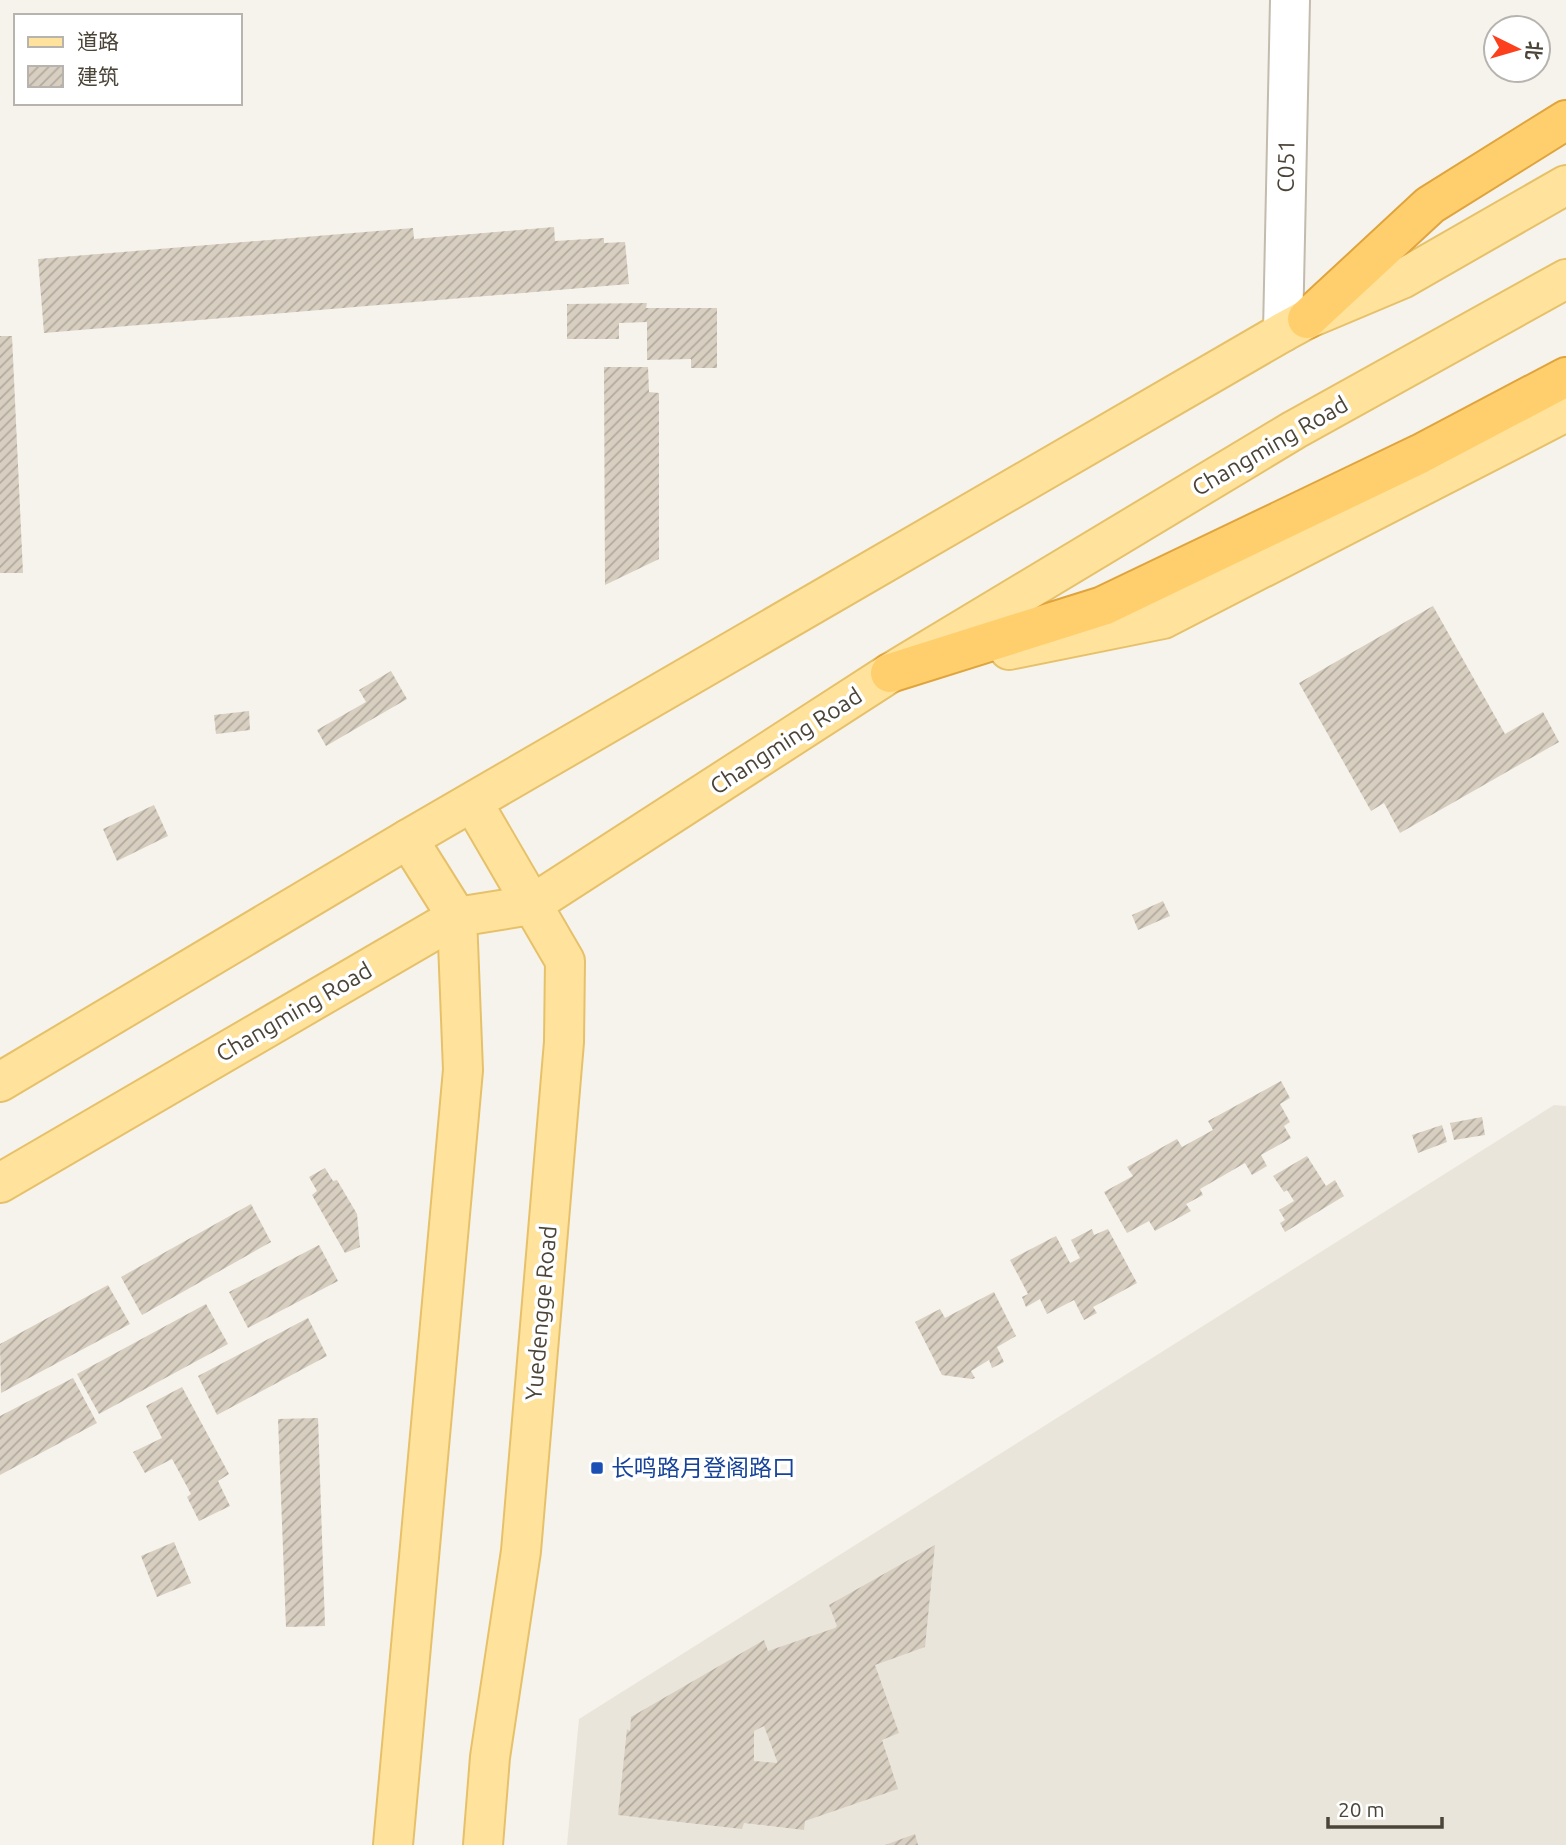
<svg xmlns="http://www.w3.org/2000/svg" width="1566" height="1845" font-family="Ubuntu,'Noto Sans SC',sans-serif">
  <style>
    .residential { fill: #eae5da }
    .building { fill: url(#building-hatch); fill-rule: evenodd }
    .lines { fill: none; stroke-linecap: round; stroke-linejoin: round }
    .minor-casing { stroke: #c2bbae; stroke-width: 42 }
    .major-casing { stroke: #e6c16a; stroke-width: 42 }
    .highway-casing { stroke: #e0a43c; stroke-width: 42 }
    .minor { stroke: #fff; stroke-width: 38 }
    .major { stroke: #ffe39c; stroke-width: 38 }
    .highway { stroke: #ffcf6e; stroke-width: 38 }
    .transit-dot { fill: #1a4fb4; stroke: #fff; stroke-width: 2.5 }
    .labels { text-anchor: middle; stroke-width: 7; stroke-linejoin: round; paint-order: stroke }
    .street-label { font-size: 23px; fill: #4b4439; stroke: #fff }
    .transit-label { font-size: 23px; fill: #164399; stroke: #fff; text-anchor: start }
  </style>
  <defs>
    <pattern id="building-hatch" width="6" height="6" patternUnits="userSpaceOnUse" patternTransform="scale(1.75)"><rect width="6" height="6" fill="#d8cfc1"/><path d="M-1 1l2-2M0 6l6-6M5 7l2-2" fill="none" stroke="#b1aa9e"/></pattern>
  </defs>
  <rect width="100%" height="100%" fill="#f6f3ec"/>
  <polygon class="residential" points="1554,1105 1566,1106 1566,1845 567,1845 579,1719"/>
  <g class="building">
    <polygon points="554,227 555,241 604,238 604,243 625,242 629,284 44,333 38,259 413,228 414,239"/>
    <polygon points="647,303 646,308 717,308 717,368 691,368 691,359 647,360 647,322 619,323 619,339 567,339 567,304"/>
    <polygon points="0,336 12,336 23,573 0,573"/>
    <polygon points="604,367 648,367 649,392 659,393 659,559 605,585"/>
    <polygon points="1433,606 1505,734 1543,712 1559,742 1400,833 1384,803 1371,811 1299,683"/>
    <polygon points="391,671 407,699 326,746 317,730 366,702 359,690"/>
    <polygon points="249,711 250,730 216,734 214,715"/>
    <polygon points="154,805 168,836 117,861 103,829"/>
    <polygon points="1163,901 1170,916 1138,930 1132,915"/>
    <polygon points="1281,1081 1290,1098 1280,1104 1290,1122 1284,1126 1291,1138 1261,1155 1267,1166 1252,1175 1245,1163 1200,1189 1203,1195 1186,1204 1191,1211 1155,1231 1149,1221 1127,1233 1104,1192 1133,1176 1127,1167 1177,1139 1182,1147 1213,1130 1208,1121"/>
    <polygon points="1482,1117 1485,1135 1454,1140 1450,1123"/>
    <polygon points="1442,1125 1447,1142 1418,1153 1412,1135"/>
    <polygon points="1307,1156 1326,1186 1335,1180 1344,1196 1285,1232 1280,1223 1285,1220 1279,1210 1294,1201 1287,1190 1284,1192 1273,1176"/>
    <polygon points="325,1168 333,1181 337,1180 357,1214 360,1247 345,1253 312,1195 317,1191 309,1177"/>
    <polygon points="251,1204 271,1242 142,1315 121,1277"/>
    <polygon points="1092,1229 1094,1235 1108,1229 1137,1283 1093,1307 1097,1313 1084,1320 1074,1300 1047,1314 1040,1299 1026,1307 1022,1297 1028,1294 1010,1260 1056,1236 1070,1263 1080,1258 1071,1240"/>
    <polygon points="319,1245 338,1281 248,1328 229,1292"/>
    <polygon points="108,1285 130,1324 1,1393 0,1344"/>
    <polygon points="994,1292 1016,1336 997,1347 1004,1362 992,1368 989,1360 971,1371 975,1378 972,1379 942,1375 915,1322 940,1309 945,1318"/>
    <polygon points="206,1304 228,1344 99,1414 77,1374"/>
    <polygon points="308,1318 327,1356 217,1415 198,1376"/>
    <polygon points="73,1378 97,1423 0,1475 0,1416"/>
    <polygon points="182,1387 229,1474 218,1481 230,1506 199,1521 187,1497 191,1494 172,1459 145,1473 133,1452 162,1438 146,1406"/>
    <polygon points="318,1418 325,1626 286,1627 278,1419"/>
    <polygon points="174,1542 191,1583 157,1597 141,1556"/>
    <path d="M935,1545L925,1647L875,1665L899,1733L882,1740L898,1789L805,1821L804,1830L744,1823L742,1829L618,1815L627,1729L630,1731L631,1717L764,1640L768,1651L835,1628L837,1626L829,1605ZM764,1726L777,1761V1763L754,1761V1731Z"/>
    <polygon points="915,1834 918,1845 885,1845"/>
  </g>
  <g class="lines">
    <defs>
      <polyline id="minor" points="1283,332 1290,0"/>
      <g id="major">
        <polyline points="1009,650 1163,619 1566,412"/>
        <polyline points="473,803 565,961 564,1042 521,1551 490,1757 483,1845"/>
        <polyline points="0,1082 408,839 1283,332 1307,319 1402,279 1566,185"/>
        <polyline points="0,1183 457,917 531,905 890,673 1294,430 1566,279"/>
        <polyline points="393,1845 463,1070 457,917 408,839"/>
      </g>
      <g id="highway">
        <polyline points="1307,319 1430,205 1566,120"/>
        <polyline points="890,673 1103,606 1420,454 1566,377"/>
      </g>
    </defs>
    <use href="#minor" class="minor-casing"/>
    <use href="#major" class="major-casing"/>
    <use href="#highway" class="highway-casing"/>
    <use href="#minor" class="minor"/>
    <use href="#major" class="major"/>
    <use href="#highway" class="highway"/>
  </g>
  <rect class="transit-dot" x="590" y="1461" width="14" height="14" rx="3.5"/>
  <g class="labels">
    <g class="street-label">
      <text transform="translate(1286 166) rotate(-89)" y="8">C051</text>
      <text transform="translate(1270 446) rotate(-30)" y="8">Changming Road</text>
      <text transform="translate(786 741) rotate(-33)" y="8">Changming Road</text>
      <text transform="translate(294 1012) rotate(-30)" y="8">Changming Road</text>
      <text transform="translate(541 1313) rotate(-85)" y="8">Yuedengge Road</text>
    </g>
    <g class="transit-label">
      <text x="611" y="1476">长鸣路月登阁路口</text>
    </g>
  </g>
  <rect x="14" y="14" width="228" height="91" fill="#ffffff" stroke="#b7b4b0" stroke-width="2"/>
  <rect x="28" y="37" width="35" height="10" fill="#ffe39c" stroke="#b7b4b0" stroke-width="2"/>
  <text x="77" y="49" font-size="21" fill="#4b4439">道路</text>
  <rect x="28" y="66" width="35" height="21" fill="url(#building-hatch)" stroke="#b7b4b0" stroke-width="2"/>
  <text x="77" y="84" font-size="21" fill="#4b4439">建筑</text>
  <g transform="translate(1517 49) rotate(95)"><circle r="33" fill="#ffffff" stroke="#b7b4b0" stroke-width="2"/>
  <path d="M0-5L12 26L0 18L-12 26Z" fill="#fc3f1d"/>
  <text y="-10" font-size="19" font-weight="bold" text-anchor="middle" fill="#4b4439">北</text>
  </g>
  <path d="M1328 1817v10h114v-10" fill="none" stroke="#4b4439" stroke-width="3.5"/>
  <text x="1338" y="1817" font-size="21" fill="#4b4439" stroke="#ffffff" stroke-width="5" paint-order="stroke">20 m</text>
</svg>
